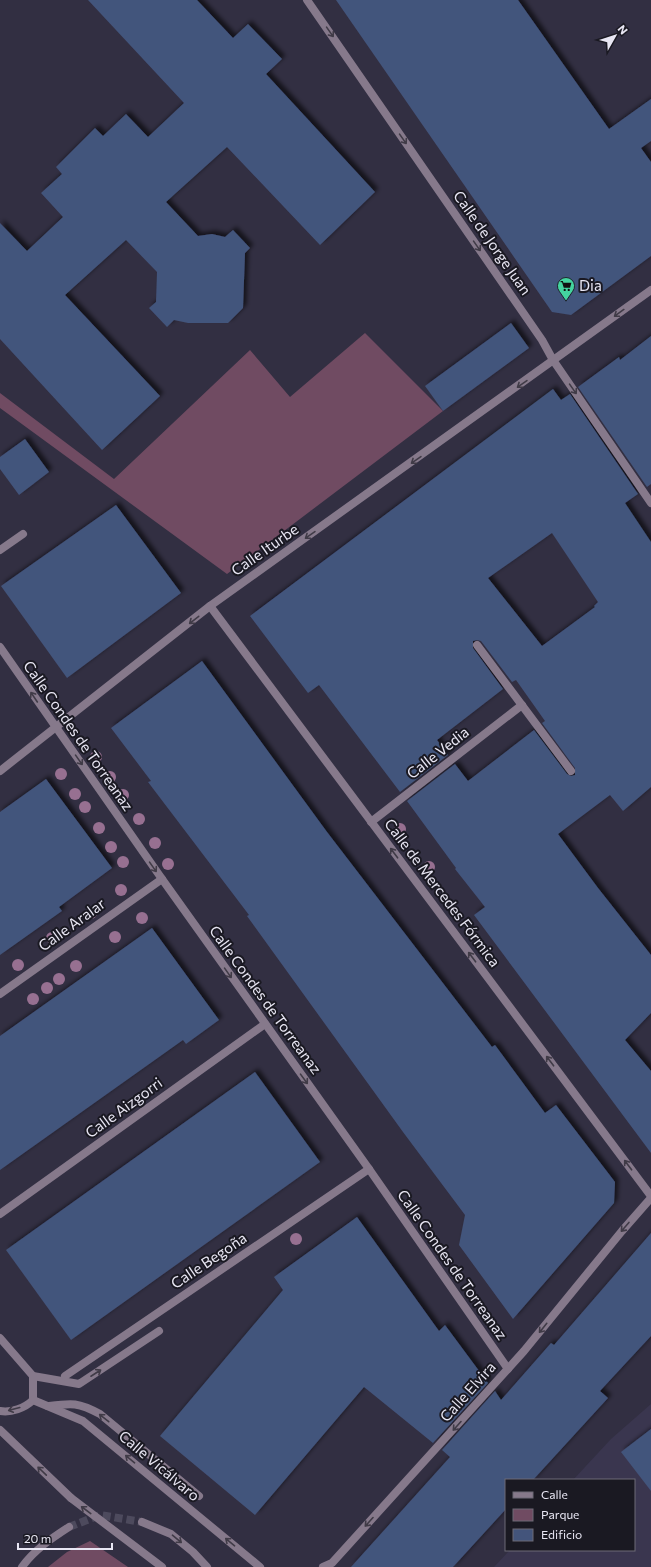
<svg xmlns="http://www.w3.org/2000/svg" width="651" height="1567" font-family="Commissioner,sans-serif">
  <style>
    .built { fill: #3a364f }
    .green { fill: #704b62 }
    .building { fill: #43547b; fill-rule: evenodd; filter: url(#shadow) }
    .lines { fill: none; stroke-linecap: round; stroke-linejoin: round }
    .tertiary-tunnel { stroke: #4d4a5d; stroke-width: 8; stroke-dasharray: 8 4; stroke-linecap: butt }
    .service { stroke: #86798b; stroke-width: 8 }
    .minor { stroke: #86798b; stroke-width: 8 }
    .tertiary { stroke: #86798b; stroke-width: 8 }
    .tertiary-bridge { stroke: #86798b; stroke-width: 8 }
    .tree { fill: #977091 }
    .oneway { stroke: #403b47 }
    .labels { text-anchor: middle; stroke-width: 4; stroke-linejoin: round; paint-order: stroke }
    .street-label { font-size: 15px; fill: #e8e6f3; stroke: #1a1922 }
    .poi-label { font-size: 15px; fill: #e8e6f3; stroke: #1a1922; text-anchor: start }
  </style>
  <defs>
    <filter id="shadow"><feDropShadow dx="3.5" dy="-3.5" stdDeviation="2" flood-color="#0009"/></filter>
  </defs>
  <rect width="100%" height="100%" fill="#322f42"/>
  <polygon class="built" points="651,1404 651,1567 494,1567 510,1550 634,1550 634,1480 573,1480 611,1439"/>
  <g class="green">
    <polygon points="365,333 443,411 227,574 0,408 0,393 114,479 250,350 290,397"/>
    <polygon points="90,1541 128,1567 48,1567 67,1552"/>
  </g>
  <g class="building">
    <polygon points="88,0 197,0 233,38 248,24 282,59 266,74 375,192 320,245 227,147 166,202 198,236 212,234 225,237 233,230 250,248 245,253 243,308 228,323 188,323 174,320 167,327 149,308 156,302 157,272 126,240 65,295 160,396 102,450 0,339 0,223 27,251 63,217 41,193 62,174 56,167 95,128 103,136 126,114 148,137 184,103"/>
    <polygon points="336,0 518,0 609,129 651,99 651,141 641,148 651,162 651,256 571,315 552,312"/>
    <polygon points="511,323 529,348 443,411 425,386"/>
    <polygon points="651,336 651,484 647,487 578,387 619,357 620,360"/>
    <path d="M553,389L561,400L570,394L638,494L625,503L651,542V787L623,811L610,795L558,834L598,888L651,955V1013L625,1040L651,1071V1153L474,915L485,907L455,869L456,868L407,801L455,764L468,781L534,730L567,774L571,776L575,775V768L542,723L545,721L516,680L512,682L481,641L477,640L473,641V648L503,689L437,740L448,755L400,792L319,685L308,693L250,616ZM552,533L598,602L594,606L595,607L542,646L488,578Z"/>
    <polygon points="25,439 49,472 19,495 0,469 0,457"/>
    <polygon points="116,505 181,593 67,678 1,586"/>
    <polygon points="202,661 327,832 492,1047 495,1045 545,1113 556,1105 615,1182 614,1203 513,1319 459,1245 465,1215 403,1132 247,916 249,915 148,782 151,781 111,728"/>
    <polygon points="46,779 112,868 59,907 62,911 0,955 0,812"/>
    <polygon points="152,928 219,1020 186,1044 183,1040 0,1170 0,1036"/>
    <polygon points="255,1072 320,1162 71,1340 6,1250"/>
    <polygon points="357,1217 439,1331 445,1325 488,1383 433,1443 364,1387 255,1515 160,1436 283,1290 274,1277"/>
    <polygon points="651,1233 651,1336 600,1391 608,1398 533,1480 506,1480 506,1509 453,1567 351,1567 450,1457 442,1450 495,1391 501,1400 551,1343 554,1345"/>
    <polygon points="651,1429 651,1491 621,1452"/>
  </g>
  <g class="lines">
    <polyline class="tertiary-tunnel" points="69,1527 100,1515 142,1522"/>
    <g class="service">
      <polyline points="33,1376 79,1384 159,1331"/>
      <path d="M48,1406C72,1403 78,1402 100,1414L199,1496"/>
    </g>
    <g class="minor">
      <polyline points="307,0 542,340 553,360 651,503"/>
      <polyline points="0,550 23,534"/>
      <polyline points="210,606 651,1196"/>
      <polyline points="477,645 571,771"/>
      <polyline points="0,647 162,879 369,1169 508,1369"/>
      <polyline points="0,771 210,606 651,290"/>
      <polyline points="371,822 522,705"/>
      <polyline points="0,994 162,879"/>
      <polyline points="0,1214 265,1024"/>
      <path d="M0,1338L33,1376V1400C25,1408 11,1413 0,1411"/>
      <polyline points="65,1376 369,1169"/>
      <polyline points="33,1400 83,1421 260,1567"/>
      <polyline points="323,1567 332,1563 524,1351 622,1231 651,1198"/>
    </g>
    <g class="tertiary">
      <polyline points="0,1430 71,1498"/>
      <polyline points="142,1522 171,1534 193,1552 207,1567"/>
      <path d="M22,1567C34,1550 52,1538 69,1527"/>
    </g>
    <polyline class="tertiary-bridge" points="71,1498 162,1567"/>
  </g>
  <g class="tree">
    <circle cx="96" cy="757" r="6"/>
    <circle cx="61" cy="774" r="6"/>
    <circle cx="110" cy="777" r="6"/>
    <circle cx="75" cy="794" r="6"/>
    <circle cx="123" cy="795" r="6"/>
    <circle cx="85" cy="807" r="6"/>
    <circle cx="139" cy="819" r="6"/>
    <circle cx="99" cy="828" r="6"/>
    <circle cx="400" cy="829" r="6"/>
    <circle cx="155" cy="843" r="6"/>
    <circle cx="111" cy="847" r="6"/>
    <circle cx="123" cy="862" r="6"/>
    <circle cx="168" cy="864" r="6"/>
    <circle cx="429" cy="867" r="6"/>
    <circle cx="121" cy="890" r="6"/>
    <circle cx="91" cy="913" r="6"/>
    <circle cx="142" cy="918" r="6"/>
    <circle cx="115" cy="937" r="6"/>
    <circle cx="52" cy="938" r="6"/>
    <circle cx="18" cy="965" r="6"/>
    <circle cx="76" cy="966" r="6"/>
    <circle cx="59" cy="979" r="6"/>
    <circle cx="47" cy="988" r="6"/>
    <circle cx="33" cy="999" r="6"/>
    <circle cx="296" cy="1239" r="6"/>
  </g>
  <defs><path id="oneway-shaft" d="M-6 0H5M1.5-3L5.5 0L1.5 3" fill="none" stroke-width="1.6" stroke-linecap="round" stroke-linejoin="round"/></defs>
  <g class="oneway">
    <use href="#oneway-shaft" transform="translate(330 32) rotate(55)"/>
    <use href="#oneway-shaft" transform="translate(403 139) rotate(55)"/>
    <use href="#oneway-shaft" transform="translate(477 246) rotate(55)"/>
    <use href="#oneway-shaft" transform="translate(619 313) rotate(144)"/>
    <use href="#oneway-shaft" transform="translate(522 384) rotate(145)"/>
    <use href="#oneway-shaft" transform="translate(573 389) rotate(55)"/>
    <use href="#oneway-shaft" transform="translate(416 460) rotate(145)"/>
    <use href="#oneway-shaft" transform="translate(310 535) rotate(145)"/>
    <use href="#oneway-shaft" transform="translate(194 620) rotate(142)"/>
    <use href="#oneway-shaft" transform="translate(34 697) rotate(-124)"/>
    <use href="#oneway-shaft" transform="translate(79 760) rotate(55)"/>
    <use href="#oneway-shaft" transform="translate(394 853) rotate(-127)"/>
    <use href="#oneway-shaft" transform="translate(153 867) rotate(55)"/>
    <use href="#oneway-shaft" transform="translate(472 957) rotate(-127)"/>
    <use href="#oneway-shaft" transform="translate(228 973) rotate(55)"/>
    <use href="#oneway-shaft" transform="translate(550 1061) rotate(-127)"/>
    <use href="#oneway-shaft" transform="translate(304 1079) rotate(54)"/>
    <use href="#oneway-shaft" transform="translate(628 1165) rotate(-127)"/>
    <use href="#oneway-shaft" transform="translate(625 1227) rotate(131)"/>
    <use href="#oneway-shaft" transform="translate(543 1328) rotate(129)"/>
    <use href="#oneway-shaft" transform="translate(96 1373) rotate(-33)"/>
    <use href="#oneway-shaft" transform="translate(14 1409) rotate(165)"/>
    <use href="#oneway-shaft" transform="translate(104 1418) rotate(-142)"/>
    <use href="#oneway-shaft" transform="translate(457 1426) rotate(132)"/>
    <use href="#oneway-shaft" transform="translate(130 1459) rotate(-140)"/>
    <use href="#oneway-shaft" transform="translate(42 1471) rotate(-136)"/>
    <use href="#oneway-shaft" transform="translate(86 1510) rotate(-143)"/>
    <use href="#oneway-shaft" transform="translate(369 1522) rotate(132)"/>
    <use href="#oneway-shaft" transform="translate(177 1539) rotate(40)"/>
    <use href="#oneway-shaft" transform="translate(230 1542) rotate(-140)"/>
  </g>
  <defs>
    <symbol id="supermarket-pin" viewBox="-11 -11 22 30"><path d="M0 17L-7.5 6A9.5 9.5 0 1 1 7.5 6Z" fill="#44d49f" stroke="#1a1922"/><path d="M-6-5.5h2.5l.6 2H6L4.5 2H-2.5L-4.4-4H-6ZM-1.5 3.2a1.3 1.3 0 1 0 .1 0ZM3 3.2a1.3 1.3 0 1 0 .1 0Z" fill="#111"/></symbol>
  </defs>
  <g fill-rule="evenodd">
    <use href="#supermarket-pin" x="556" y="276" width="20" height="27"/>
  </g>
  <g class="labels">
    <g class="street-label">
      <text transform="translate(492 243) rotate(55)" y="5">Calle de Jorge Juan</text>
      <text transform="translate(265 550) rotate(-35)" y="5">Calle Iturbe</text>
      <text transform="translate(78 736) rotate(55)" y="5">Calle Condes de Torreanaz</text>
      <text transform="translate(438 753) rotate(-38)" y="5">Calle Vedia</text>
      <text transform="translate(442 893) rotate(53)" y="5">Calle de Mercedes Fórmica</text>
      <text transform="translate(72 925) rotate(-36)" y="5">Calle Aralar</text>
      <text transform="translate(265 1000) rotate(54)" y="5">Calle Condes de Torreanaz</text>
      <text transform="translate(124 1108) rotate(-36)" y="5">Calle Aizgorri</text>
      <text transform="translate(209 1261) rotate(-34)" y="5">Calle Begoña</text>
      <text transform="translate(452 1265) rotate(55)" y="5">Calle Condes de Torreanaz</text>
      <text transform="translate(468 1392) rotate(-48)" y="5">Calle Elvira</text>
      <text transform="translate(159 1466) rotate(40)" y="5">Calle Vicálvaro</text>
    </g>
    <g class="poi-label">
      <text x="579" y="291">Dia</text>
    </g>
  </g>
  <rect x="505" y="1479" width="130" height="72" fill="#1a1922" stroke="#6c6b76"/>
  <rect x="513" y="1492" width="20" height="6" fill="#86798b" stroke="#6c6b76"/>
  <text x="541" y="1499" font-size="12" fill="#e8e6f3">Calle</text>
  <rect x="513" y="1509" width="20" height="12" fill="#704b62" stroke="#6c6b76"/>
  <text x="541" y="1519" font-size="12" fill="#e8e6f3">Parque</text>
  <rect x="513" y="1529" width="20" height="12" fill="#43547b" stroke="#6c6b76"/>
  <text x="541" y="1539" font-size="12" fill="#e8e6f3">Edificio</text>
  <g transform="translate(615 36) rotate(51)" stroke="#1a1922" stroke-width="3" paint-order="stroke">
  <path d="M0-3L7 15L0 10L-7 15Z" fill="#e8e6f3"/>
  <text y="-6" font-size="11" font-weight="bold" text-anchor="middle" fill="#e8e6f3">N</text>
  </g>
  <path d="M18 1543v6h94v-6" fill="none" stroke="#e8e6f3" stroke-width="2"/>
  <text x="24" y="1543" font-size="12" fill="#e8e6f3" stroke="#1a1922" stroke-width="3" paint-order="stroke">20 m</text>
</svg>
